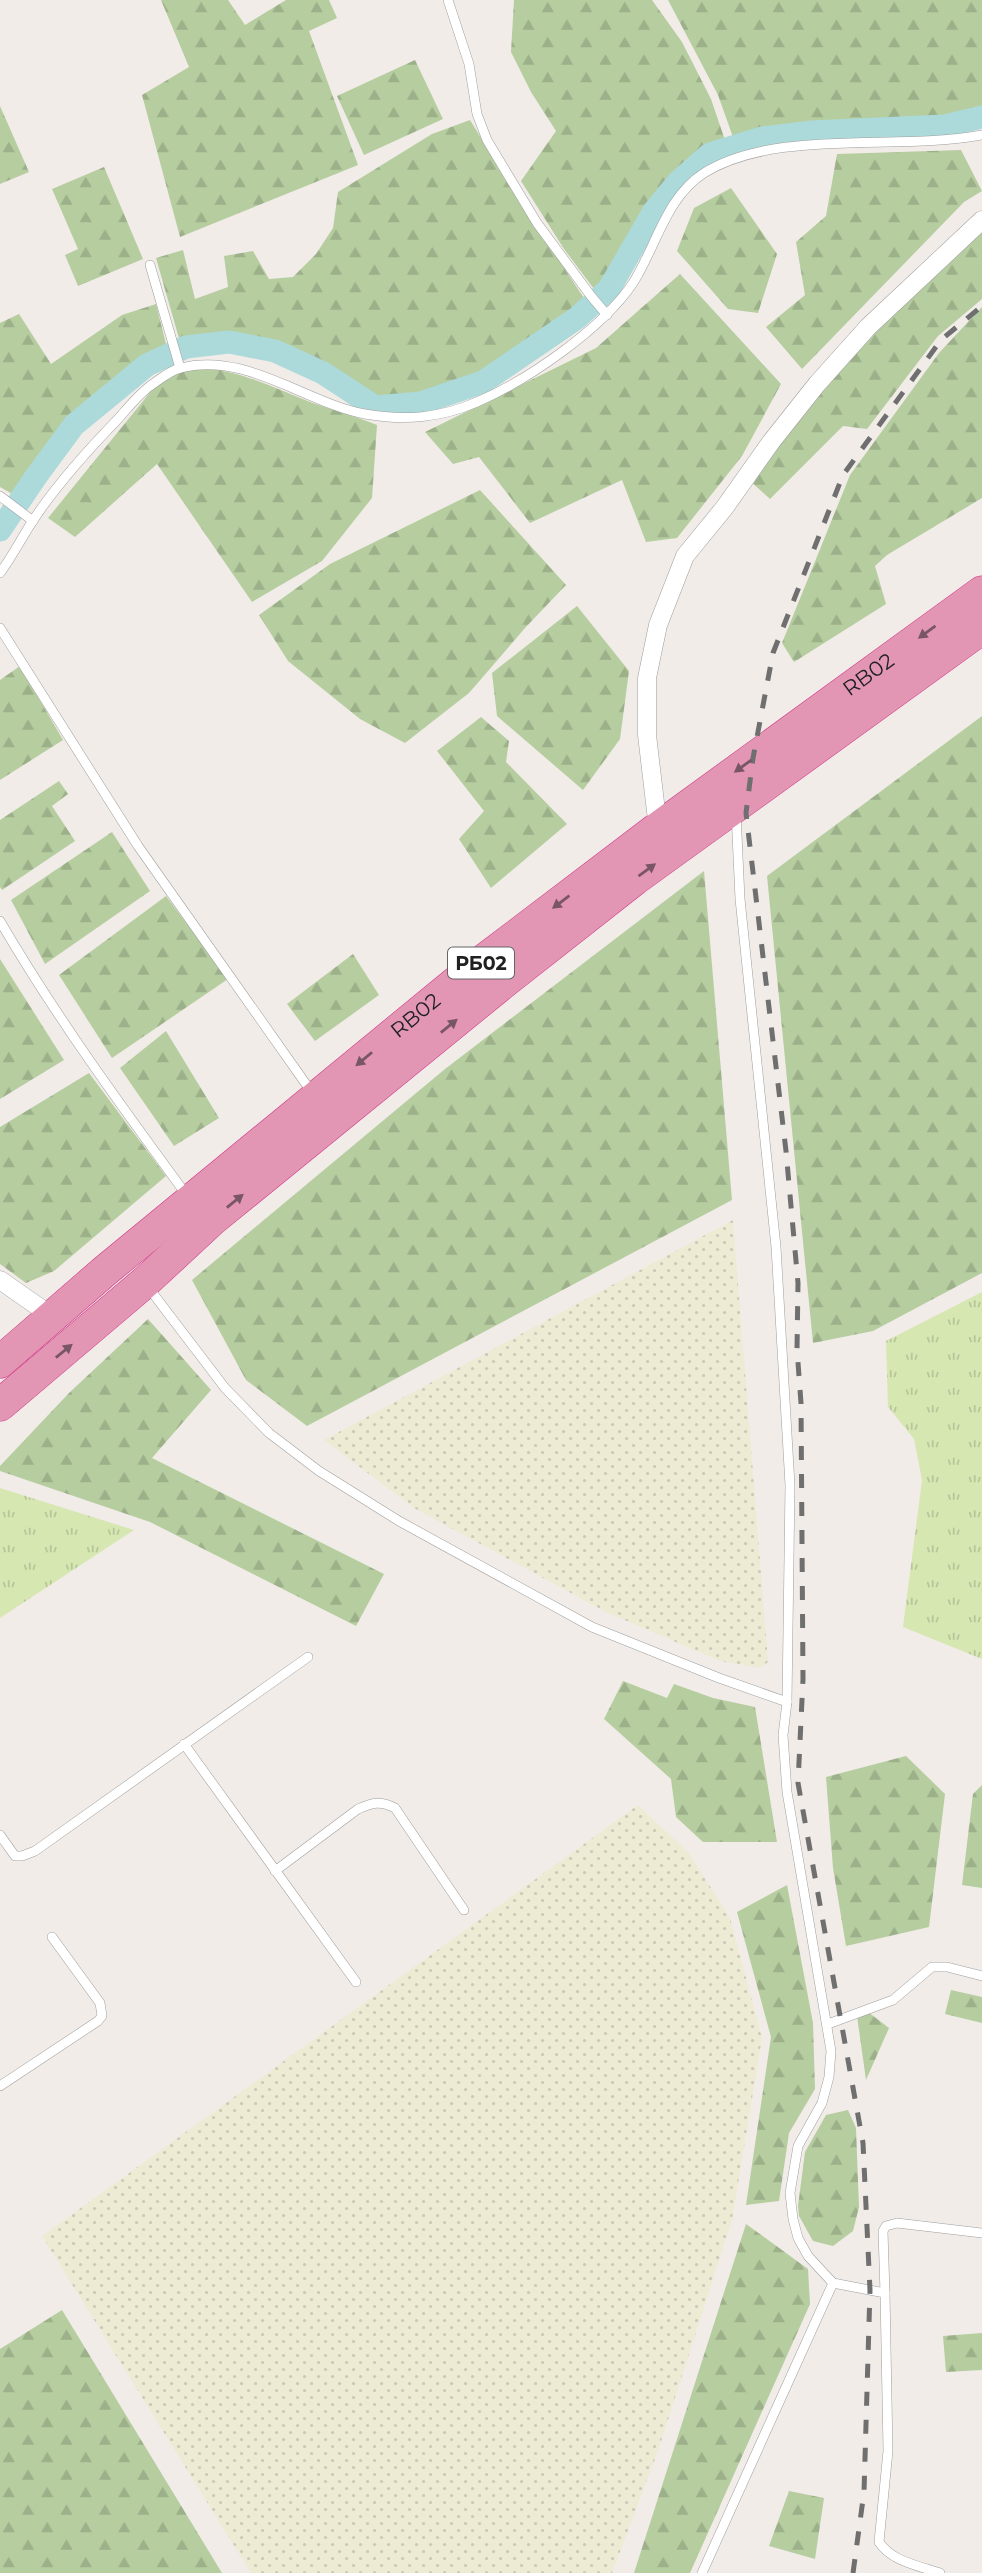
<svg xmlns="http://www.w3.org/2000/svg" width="982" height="2573" font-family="Montserrat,sans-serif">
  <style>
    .farmland { fill: url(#farmland-dots) }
    .grass { fill: url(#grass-tufts) }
    .forest { fill: url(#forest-firs) }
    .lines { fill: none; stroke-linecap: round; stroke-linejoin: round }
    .canal { stroke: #acdadb; stroke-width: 23 }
    .lane-casing { stroke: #9e9e9e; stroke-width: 10 }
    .street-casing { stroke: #9e9e9e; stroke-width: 19 }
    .highway-casing { stroke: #d03388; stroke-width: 33 }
    .lane { stroke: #fff; stroke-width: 9 }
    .street { stroke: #fff; stroke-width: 18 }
    .highway { stroke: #e296b3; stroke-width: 32 }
    .rail { stroke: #6f6f6f; stroke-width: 5; stroke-dasharray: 14 14; stroke-linecap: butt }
    .oneway { fill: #785663 }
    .labels { text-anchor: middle; stroke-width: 5; stroke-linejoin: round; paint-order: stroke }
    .shield { fill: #fff; stroke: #646464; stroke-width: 2 }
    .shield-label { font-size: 19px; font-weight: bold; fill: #212121 }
    .street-label { font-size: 21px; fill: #212121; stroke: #fff }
  </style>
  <defs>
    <pattern id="farmland-dots" width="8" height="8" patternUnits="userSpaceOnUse" patternTransform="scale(1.75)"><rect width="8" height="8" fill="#eeebd5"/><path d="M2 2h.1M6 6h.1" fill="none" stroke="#ccc9b7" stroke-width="1.8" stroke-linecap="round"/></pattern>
    <pattern id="grass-tufts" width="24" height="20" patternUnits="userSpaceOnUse" patternTransform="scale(1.75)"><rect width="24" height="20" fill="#d6e7b2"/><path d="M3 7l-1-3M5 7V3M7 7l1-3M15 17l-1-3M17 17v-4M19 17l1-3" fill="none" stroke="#b7c699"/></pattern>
    <pattern id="forest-firs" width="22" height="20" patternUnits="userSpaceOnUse" patternTransform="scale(1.75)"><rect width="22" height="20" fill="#b6cda0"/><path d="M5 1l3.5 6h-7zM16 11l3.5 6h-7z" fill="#9cb08a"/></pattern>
  </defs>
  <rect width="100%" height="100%" fill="#f1ece8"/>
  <g class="farmland">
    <polygon points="733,1220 768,1662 760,1668 720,1661 606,1612 414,1508 324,1440"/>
    <polygon points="638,1805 689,1853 730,1918 762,2038 732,2220 658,2451 612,2573 251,2573 42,2236"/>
  </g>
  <g class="grass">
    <polygon points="982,1292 982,1659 903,1627 922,1480 914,1439 888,1407 886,1341"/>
    <polygon points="0,1488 134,1530 0,1618"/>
  </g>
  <g class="forest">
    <polygon points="161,0 228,0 245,25 286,0 329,0 337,18 309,31 358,165 180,237 142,95 189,67"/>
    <path d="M514,0H652L682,42L711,99L727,146C666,162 636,237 606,286L597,293L564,249L521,181L556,131L531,92L511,52Z"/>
    <polygon points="668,0 982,0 982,112 942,119 763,130 734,140 718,95"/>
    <polygon points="415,60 443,119 364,155 337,96"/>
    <polygon points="0,106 29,172 0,184"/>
    <polygon points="470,120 526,211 586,301 531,339 482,376 421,398 374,398 323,368 274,344 230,338 180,342 156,258 183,250 195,299 228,287 224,256 253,251 269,279 293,277 316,254 333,228 338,192 432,134"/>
    <polygon points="961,150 982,191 964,202 802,369 766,327 805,295 796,242 826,216 837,154"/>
    <polygon points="104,167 143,259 78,286 65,255 78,249 52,189"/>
    <polygon points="731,188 777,254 758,313 728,309 677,251 694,208"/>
    <polygon points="982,226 982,299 938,336 867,429 843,426 770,499 750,481 866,339"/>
    <polygon points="680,274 781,384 742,456 677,538 646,542 622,480 530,523 479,457 453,464 425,432 596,348"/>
    <path d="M156,304L167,348C126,370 86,400 56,436C41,455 28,475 14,495L0,487V323L19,314L51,364L122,315Z"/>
    <polygon points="982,307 982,498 887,555 875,566 886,604 794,662 782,643 850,475 939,353"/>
    <path d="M207,368C248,374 272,387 310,402C332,410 355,416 377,425L372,498L322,561L252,602L157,464L75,537L48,518L152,390L177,372Z"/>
    <polygon points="480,490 566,585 525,628 469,693 405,743 360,719 288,661 259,615 330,564"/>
    <polygon points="577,606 629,671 620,739 583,790 497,716 492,673"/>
    <polygon points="20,666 63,740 0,780 0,680"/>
    <polygon points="982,716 982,1273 873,1331 813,1343 767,876"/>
    <polygon points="481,717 509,741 506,762 567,824 491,888 459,839 484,811 437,751"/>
    <polygon points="59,781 68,794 52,806 75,841 2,890 0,887 0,820"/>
    <polygon points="112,832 150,891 45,964 11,900"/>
    <polygon points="704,871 732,1200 307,1426 246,1380 192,1280 445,1069"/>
    <polygon points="166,896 228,979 112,1058 59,975"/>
    <polygon points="353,954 379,995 315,1041 287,1004"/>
    <polygon points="0,959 64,1060 0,1099"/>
    <polygon points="166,1031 219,1118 174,1146 120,1068"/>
    <polygon points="89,1073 166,1176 54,1271 26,1283 0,1264 0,1127"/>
    <polygon points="148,1319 211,1390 152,1458 384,1574 356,1626 150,1522 0,1471 0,1466 69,1393"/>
    <polygon points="623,1681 667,1698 674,1684 713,1698 755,1707 777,1842 703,1842 676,1817 671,1779 604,1719"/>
    <polygon points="906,1756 945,1794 929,1927 846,1946 833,1868 826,1777"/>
    <polygon points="982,1785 982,1888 962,1885 973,1794"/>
    <polygon points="787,1885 813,2023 815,2089 789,2133 779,2201 746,2205 771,2037 737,1912"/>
    <polygon points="951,1990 982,1997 982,2023 945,2014"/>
    <polygon points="868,2012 889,2028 866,2080 857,2016"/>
    <polygon points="848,2110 856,2128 859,2207 853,2231 833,2246 813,2241 799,2216 798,2206 805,2152 826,2115"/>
    <polygon points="746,2224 808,2269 810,2304 690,2573 634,2573"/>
    <polygon points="62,2310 222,2573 0,2573 0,2349"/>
    <polygon points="982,2333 982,2370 946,2372 943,2336"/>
    <polygon points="789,2491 824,2498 815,2559 769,2546"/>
  </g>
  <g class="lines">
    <polyline class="canal" points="0,530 35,478 74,425 147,365 186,347 229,342 275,351 323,373 375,407 421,403 483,382 577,318 609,289 654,211 678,182 710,154 762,138 812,132 945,126 982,117"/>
    <defs>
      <g id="lane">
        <polyline points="448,0 469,64 477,114 487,140 537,223 591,296 607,315"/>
        <polyline points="150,265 180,368"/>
        <polyline points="0,496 33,521"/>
        <path d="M0,573C12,557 21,539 32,522C56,485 86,452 117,420C127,409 138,395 150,386C159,380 170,370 181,368C245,351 306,403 365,414C405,421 440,418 477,402C528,380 602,329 633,283C656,247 666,197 704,173C776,128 899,151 982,135"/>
        <polyline points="0,628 138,846 313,1094"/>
        <polyline points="736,813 740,899 776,1247 790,1485 787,1702"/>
        <path d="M0,921C56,1017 122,1107 188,1197"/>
        <path d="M148,1287L225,1388L269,1433L319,1471L399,1521L592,1627L719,1678L787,1702L783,1735L787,1792L831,2051L829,2077L822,2103L798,2146L790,2193L793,2219L798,2238L808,2256L833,2283L885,2293L888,2451L879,2542C891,2561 919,2566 940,2573"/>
        <polyline points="184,1744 356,1982"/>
        <polyline points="0,1835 15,1856 22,1856 35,1851 308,1657"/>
        <path d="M275,1871L358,1809C372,1803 380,1800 395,1808L464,1910"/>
        <polyline points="828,2024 893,2000 932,1967 947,1967 982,1976"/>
        <polyline points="0,2086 98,2021 102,2016 100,2003 52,1937"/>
        <polyline points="885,2293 883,2231 886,2226 897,2223 982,2233"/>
        <polyline points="702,2573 833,2283"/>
      </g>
      <g id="street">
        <polyline points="658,828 647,735 647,678 658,625 685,556 725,507 771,442 817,384 868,327 982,220"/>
        <polyline points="0,1280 53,1317"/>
      </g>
      <g id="highway">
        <path id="s1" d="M0,1362L106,1270L471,970L658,828L982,592"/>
        <polyline points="0,1405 145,1282 213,1219 504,982 635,879 982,628"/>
      </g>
    </defs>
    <use href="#lane" class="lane-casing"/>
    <use href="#street" class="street-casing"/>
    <use href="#highway" class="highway-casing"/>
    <use href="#lane" class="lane"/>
    <use href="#street" class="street"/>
    <use href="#highway" class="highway"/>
    <polyline class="rail" points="853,2573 864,2492 870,2290 863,2143 798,1783 803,1679 801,1403 797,1349 798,1283 786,1151 746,813 753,758 773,653 843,475 941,340 982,306"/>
  </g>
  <defs><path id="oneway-solid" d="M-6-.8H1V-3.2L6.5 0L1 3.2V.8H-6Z" transform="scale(1.75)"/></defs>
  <g class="oneway">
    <use href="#oneway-solid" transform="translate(927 632) rotate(144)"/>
    <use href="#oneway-solid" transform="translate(743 766) rotate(144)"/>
    <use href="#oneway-solid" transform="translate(647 870) rotate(-36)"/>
    <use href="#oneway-solid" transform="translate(561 902) rotate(143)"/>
    <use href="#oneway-solid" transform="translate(449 1026) rotate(-39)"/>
    <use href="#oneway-solid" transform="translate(364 1059) rotate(140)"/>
    <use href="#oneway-solid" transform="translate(235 1201) rotate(-39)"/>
    <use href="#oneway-solid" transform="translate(64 1351) rotate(-39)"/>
  </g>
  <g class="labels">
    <rect class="shield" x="448" y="947.5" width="66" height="31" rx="5"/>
    <g class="shield-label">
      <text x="481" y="970">РБ02</text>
    </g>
    <g class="street-label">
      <text dy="7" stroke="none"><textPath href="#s1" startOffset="1108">RB02</textPath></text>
      <text dy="7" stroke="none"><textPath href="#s1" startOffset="541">RB02</textPath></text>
    </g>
  </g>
</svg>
